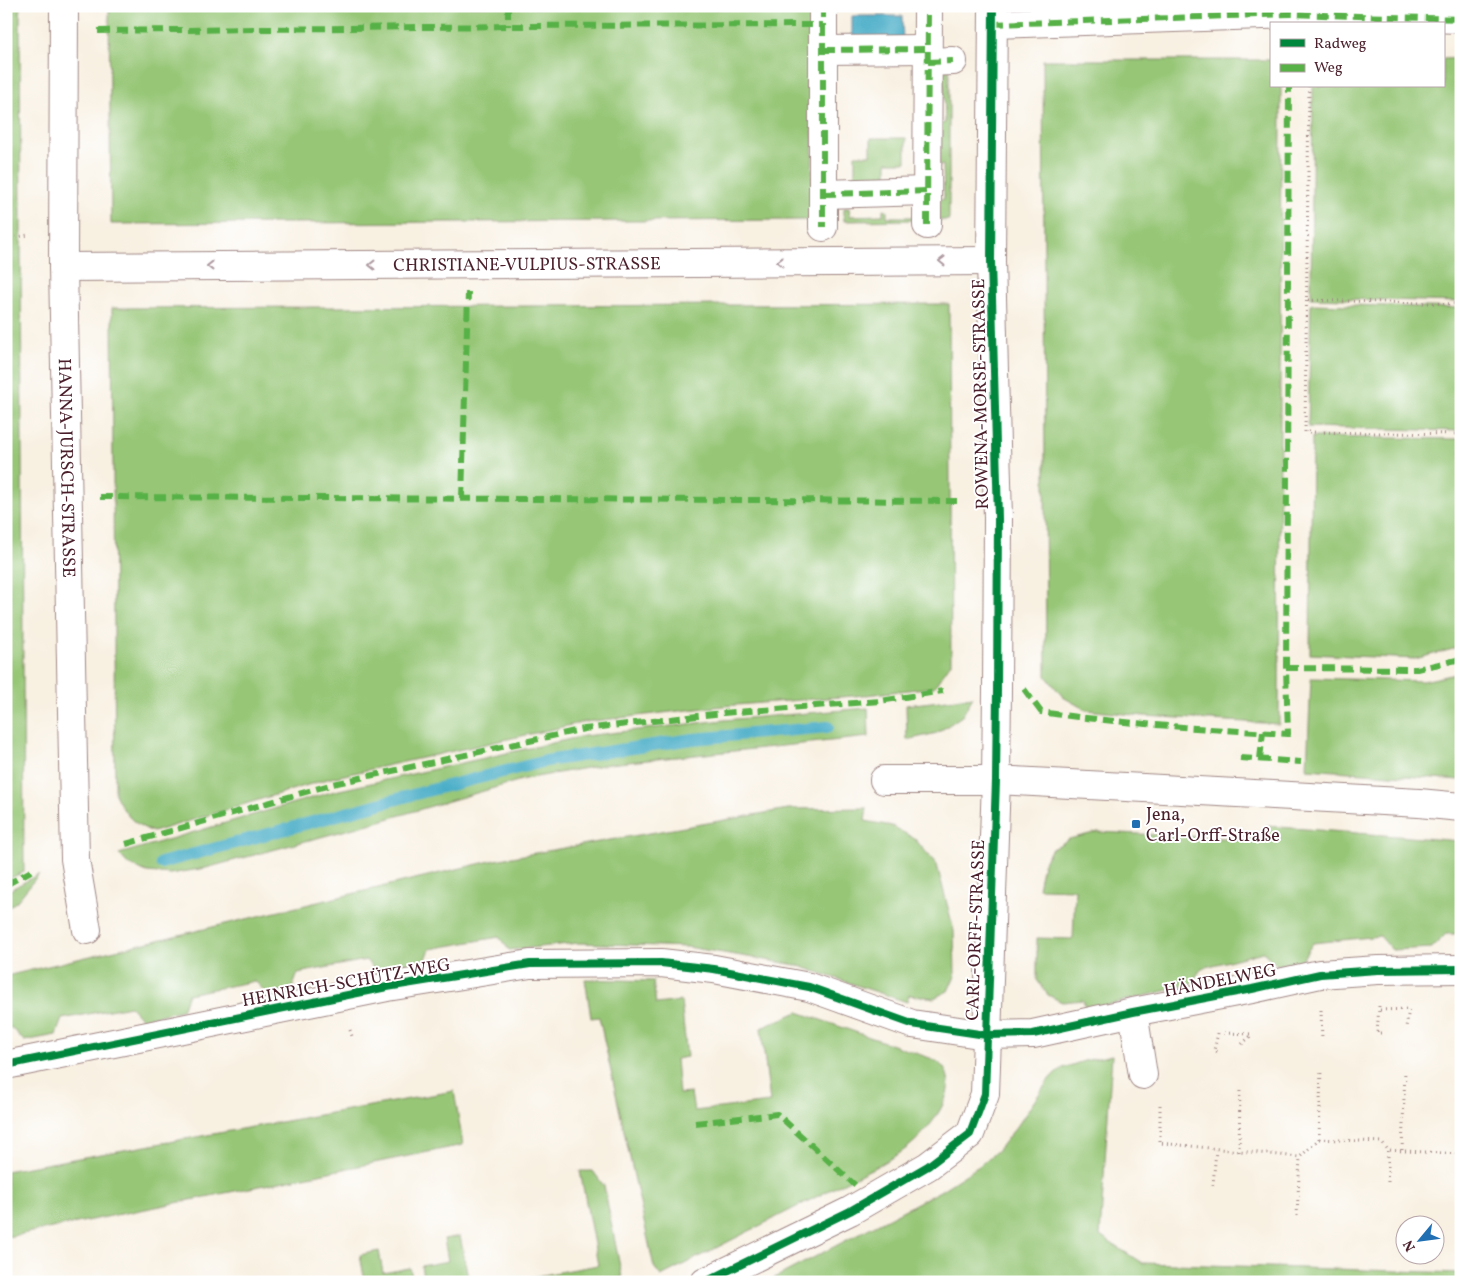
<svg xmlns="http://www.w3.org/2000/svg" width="1467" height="1288" font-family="Vollkorn,serif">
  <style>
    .green { fill: #96c676; stroke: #707250 }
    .water { fill: #48adc7; stroke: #496679 }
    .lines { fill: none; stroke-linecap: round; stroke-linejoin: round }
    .stream { stroke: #48adc7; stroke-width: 12 }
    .minor-casing { stroke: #a18886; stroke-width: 30 }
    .major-casing { stroke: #a18886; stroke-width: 30 }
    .path { stroke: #a18886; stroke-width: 3; stroke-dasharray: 1 4; stroke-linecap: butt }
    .minor { stroke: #fff; stroke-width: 28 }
    .major { stroke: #fff; stroke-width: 28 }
    .quiet { stroke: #57b146; stroke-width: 6; stroke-dasharray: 12 6; stroke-linecap: butt }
    .cycleway-casing { stroke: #fff; stroke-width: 11 }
    .cycleway { stroke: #00873e; stroke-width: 8 }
    .oneway { stroke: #ae9aa0 }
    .poi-dot { fill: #1f6fb2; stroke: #fff; stroke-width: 2 }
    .labels { text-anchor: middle; stroke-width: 4; stroke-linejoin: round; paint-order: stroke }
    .street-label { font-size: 18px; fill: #4a1f2b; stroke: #fff }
    .poi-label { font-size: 18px; fill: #4a1f2b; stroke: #fff; text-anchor: start }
  </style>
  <rect width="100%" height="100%" fill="#fff"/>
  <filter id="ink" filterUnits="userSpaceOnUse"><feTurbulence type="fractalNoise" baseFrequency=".02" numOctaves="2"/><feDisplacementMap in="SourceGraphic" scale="10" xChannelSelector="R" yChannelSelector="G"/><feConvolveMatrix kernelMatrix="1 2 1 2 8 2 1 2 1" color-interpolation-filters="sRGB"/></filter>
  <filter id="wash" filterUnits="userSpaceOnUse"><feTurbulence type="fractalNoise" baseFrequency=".0096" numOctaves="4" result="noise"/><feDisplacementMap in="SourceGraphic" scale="20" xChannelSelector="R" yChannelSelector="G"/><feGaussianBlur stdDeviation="1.12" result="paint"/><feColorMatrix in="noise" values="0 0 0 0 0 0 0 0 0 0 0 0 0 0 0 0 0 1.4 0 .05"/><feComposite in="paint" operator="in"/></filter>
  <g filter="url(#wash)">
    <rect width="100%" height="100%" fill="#f8f0e1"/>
    <g class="green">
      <polygon points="6,6 20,6 24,872 6,880"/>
      <polygon points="109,6 533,6 534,8 814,9 812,220 111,224"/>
      <polygon points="1461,58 1461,302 1311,298 1313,86 1443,86 1443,59"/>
      <polygon points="1043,60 1271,60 1271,86 1281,86 1279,724 1144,716 1086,710 1063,697 1046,676"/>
      <polygon points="949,68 949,220 937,220 937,200 944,199 943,165 938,165 937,124 945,123 944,85 938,84 938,74"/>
      <polygon points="871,138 906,138 906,162 887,162 887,181 855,181 855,155 871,155"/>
      <polygon points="844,208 849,208 850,216 883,215 883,209 887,210 887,217 920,217 924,220 844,221"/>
      <path d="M949,304L951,663L934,687L866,695L723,706L585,722L331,778L153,832C131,823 125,814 115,794L112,308Z"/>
      <polygon points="1311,304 1461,308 1461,431 1308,427"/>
      <polygon points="1312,437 1461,439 1461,647 1415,659 1310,654"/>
      <polygon points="1461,673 1461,780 1307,769 1311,678 1423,681"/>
      <polygon points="973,697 962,716 937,733 907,740 906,705"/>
      <polygon points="868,708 869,737 609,764 525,779 380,821 206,868 170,874 147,872 128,864 119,854 335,791 584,736 724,720"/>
      <polygon points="867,808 865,821 892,826 915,839 937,865 954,931 955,976 948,991 934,998 909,995 907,1002 796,965 687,947 579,943 509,950 499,937 430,949 424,964 377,973 366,960 298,973 292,989 267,994 255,981 188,994 182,1010 142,1019 130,1006 62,1019 56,1035 24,1041 12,1028 6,1029 6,976 495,860 788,809"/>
      <polygon points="1266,826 1461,841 1461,934 1446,934 1432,948 1392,950 1380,936 1313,943 1301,961 1277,965 1263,952 1202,968 1190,985 1086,1010 1083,1000 1062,1002 1048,995 1037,980 1037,938 1073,939 1075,889 1038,888 1043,864 1051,850 1069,839 1098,832 1264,840"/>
      <polygon points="39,874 17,901 6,909 6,892"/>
      <path d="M585,979L653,981L656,1004L681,1001L687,1057L676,1059L679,1094L691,1093L694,1111L770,1102L761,1028L798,1012L930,1058C933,1060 938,1061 940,1064C966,1087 926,1134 907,1148C898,1155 887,1160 877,1166L661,1276L654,1267L599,1017L591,1018Z"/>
      <polygon points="1112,1055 1100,1236 1142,1263 1461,1273 1461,1282 767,1282 940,1191 979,1166 998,1150 1018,1125 1050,1078 1063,1068 1084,1061"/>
      <polygon points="454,1091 463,1145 7,1237 6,1171"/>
      <polygon points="580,1171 593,1171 604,1186 623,1282 505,1282 598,1265"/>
      <polygon points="460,1236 469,1282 424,1282 421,1266 448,1261 444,1239"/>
      <polygon points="379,1251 383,1273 410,1268 413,1282 365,1282 360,1255"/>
    </g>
    <polygon class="water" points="852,16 902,16 903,42 852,42"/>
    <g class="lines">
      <polyline class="stream" points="161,863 427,791 546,761 693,739 828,727"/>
    </g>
  </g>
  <g filter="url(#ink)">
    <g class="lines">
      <defs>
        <g id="minor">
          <path id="s1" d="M64,6L63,267L75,859L87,930"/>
          <polyline points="823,6 823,227"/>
          <polyline points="993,24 1289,14 1461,19"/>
          <polyline points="823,50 927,49"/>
          <polyline points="928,62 953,61"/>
          <polyline points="824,194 927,191"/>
          <polyline points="927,225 928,6"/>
          <path id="s2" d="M63,267L991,261"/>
          <polyline points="1133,1012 1143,1075"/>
          <polyline points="6,1065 387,987 530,964 661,963 714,969 809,987 912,1024 986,1035 1033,1034 1133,1012 1252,989 1320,974 1378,970 1461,969"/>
          <polyline points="705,1282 850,1211 928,1166 970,1134 985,1094 996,780 997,690 998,518 991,261 993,6"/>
        </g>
        <polyline id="major" points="884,780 996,780 1419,803 1461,807"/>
      </defs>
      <use href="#minor" class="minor-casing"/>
      <use href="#major" class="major-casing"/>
      <g class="path">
        <polyline points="1309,86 1305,432 1461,434"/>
        <polyline points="6,239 28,235"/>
        <polyline points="1308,300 1461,304"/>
        <polyline points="1379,1006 1377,1033 1381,1033"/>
        <polyline points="1321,1010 1322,1040"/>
        <polyline points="1380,1010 1409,1009 1406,1027"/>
        <polyline points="350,1030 353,1039"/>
        <polyline points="1218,1033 1214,1050 1220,1053"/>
        <polyline points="1224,1033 1253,1034"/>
        <polyline points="1242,1044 1253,1034"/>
        <polyline points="1160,1105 1160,1143 1300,1157 1319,1139 1382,1142 1388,1150 1461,1154"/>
        <polyline points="1319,1139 1321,1069"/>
        <polyline points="1402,1150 1405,1071"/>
        <polyline points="1239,1152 1240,1089"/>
        <polyline points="1388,1182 1388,1150"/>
        <polyline points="1213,1185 1216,1150"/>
        <polyline points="1297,1216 1300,1157"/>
      </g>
      <use href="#minor" class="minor"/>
      <use href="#major" class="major"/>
      <g class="quiet">
        <polyline points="508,6 508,26"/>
        <polyline points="823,6 823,227"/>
        <polyline points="993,24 1289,14 1461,19"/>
        <polyline points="98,31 508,26 823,25"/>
        <polyline points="823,50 927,49"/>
        <polyline points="928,62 953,61"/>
        <polyline points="824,194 927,191"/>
        <polyline points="927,225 928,6"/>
        <polyline points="100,497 957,501"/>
        <polyline points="462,499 468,292"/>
        <polyline points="1286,668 1417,669 1461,659"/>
        <path d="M1024,689L1041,712C1123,724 1206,729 1288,734L1286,668L1289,86"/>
        <polyline points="1240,758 1301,762"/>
        <polyline points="1260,759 1263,732"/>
        <polyline points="126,844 333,784 584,729 723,713 880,701 943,691"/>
        <polyline points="6,885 31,871"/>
        <polyline points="695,1123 777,1114 855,1185"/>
      </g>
      <defs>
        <g id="cycleway">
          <polyline points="6,1065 387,987 530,964 661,963 714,969 809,987 912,1024 986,1035 1033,1034 1133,1012 1252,989 1320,974 1378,970 1461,969"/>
          <polyline points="705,1282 850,1211 928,1166 970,1134 985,1094 996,780 997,690 998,518 991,261 993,6"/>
        </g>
      </defs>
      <use href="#cycleway" class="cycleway-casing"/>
      <use href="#cycleway" class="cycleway"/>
    </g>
    <defs><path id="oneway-chevron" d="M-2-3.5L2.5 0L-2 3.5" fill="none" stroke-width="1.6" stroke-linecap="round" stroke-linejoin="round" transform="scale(1.25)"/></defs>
    <g class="oneway">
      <use href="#oneway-chevron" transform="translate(942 261) rotate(-179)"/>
      <use href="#oneway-chevron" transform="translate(780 262) rotate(180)"/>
      <use href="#oneway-chevron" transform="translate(372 265) rotate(180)"/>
      <use href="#oneway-chevron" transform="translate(210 266) rotate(180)"/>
    </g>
  </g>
  <rect class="poi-dot" x="1131" y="819" width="10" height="10" rx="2.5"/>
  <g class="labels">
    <g class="street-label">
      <text dy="6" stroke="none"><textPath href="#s2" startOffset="464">CHRISTIANE-VULPIUS-STRASSE</textPath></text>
      <text transform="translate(980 394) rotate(-91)" y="6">ROWENA-MORSE-STRASSE</text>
      <text dy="6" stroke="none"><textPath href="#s1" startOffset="462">HANNA-JURSCH-STRASSE</textPath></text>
      <text transform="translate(975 930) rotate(-88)" y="6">CARL-ORFF-STRASSE</text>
      <text transform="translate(1220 980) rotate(-11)" y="6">HÄNDELWEG</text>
      <text transform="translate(346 982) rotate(-10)" y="6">HEINRICH-SCHÜTZ-WEG</text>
    </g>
    <g class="poi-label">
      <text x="1146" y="820">Jena,<tspan x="1146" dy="21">Carl-Orff-Straße</tspan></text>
    </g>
  </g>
  <rect width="1467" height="1288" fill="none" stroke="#fff" stroke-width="25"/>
  <rect x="1270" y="22" width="175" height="65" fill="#ffffff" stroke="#b7a5aa"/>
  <rect x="1280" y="39" width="25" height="8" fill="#00873e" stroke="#b7a5aa"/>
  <text x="1314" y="48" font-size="15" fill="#4a1f2b">Radweg</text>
  <rect x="1280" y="64" width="25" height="8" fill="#57b146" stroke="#b7a5aa"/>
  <text x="1314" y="72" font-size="15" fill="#4a1f2b">Weg</text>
  <g transform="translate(1420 1240) rotate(241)"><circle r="24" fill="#ffffff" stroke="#b7a5aa"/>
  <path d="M0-4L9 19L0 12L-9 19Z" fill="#1f6fb2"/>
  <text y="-8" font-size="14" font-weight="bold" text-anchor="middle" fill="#4a1f2b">N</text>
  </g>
</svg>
